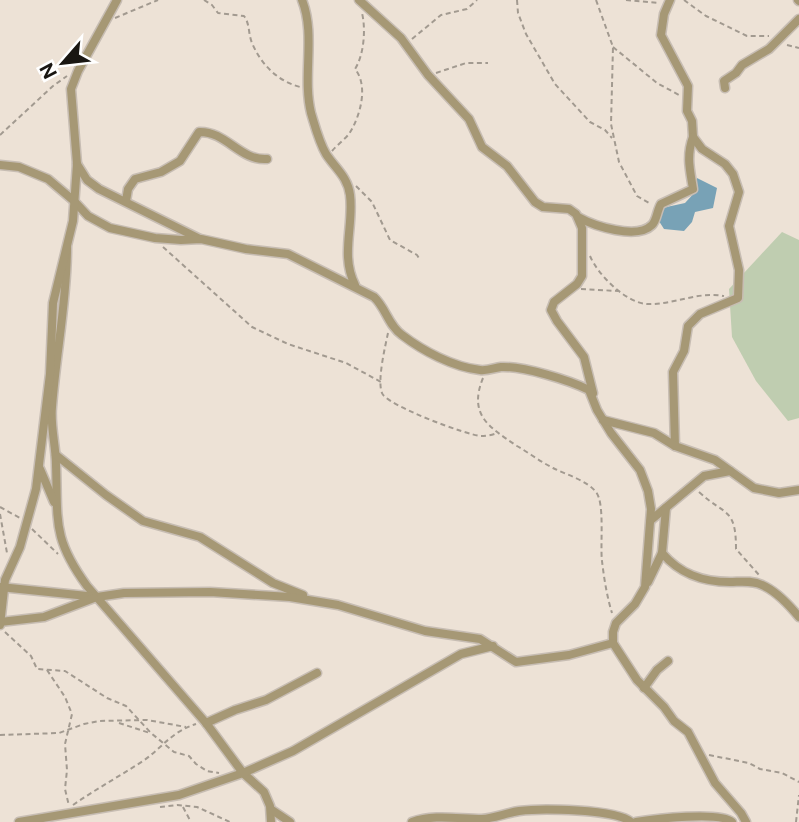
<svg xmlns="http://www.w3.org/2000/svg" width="799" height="822" font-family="'Public Sans',sans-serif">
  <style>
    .green { fill: #bfcdb0 }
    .water { fill: #78a2b6 }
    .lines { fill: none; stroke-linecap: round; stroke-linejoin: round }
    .street-casing { stroke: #c7bdb3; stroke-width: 11 }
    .path { stroke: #a29a90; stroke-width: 2; stroke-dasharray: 5 3.5; stroke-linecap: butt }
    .street { stroke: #a69875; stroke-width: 8 }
  </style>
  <rect width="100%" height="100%" fill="#ede2d6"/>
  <polygon class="green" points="782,232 799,240 799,418 788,421 756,381 732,337 729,289"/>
  <polygon class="water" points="697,178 717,188 713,208 695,212 692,222 684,231 664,229 657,218 662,208 685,203 697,190"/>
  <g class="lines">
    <defs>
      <g id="street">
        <path d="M302,0C316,35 302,76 311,113C315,126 319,142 326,154C335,168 348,177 350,195C354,226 340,255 355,285"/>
        <polyline points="359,0 401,38 428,75 469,119 482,147 507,166 535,202 543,207 569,209 576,214 582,228 582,276 577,284 554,302 551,310 557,321 584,357 593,393"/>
        <polyline points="670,0 664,14 661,35 688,86 687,111 692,121 693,137 702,149 725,164 733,174 739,192 729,226 739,270 738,298 700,314 688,326 684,351 673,372 675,446"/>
        <polyline points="798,0 799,1"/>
        <polyline points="725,88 724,81 736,73 742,65 769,49 799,19"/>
        <polyline points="77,164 87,180 99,189 198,238"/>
        <path d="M0,165L19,167L48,179L74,201L88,216L110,228L155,238L181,240L201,239L246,249L288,254L374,297C386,308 388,325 402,335C423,351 453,367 480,370C487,371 494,368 501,367C523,366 569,380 589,390L597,410L611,433L640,470L648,491L651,509L645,587L635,604L616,623L613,632V643L637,680L664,707L674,721L688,732L715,783L741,813L746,822"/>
        <path d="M126,201L128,189L135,179L161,172L180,161L199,132C226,131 240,161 267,159"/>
        <path d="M578,217C594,226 637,240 652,225C657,220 657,210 661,204L693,189C690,170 686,156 693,137"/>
        <path d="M67,248C67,301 56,353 52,407C50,426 56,446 56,465C58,521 52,538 87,586L206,723L243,773L264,792L270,806L271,822"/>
        <polyline points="603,420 654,433 675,446 715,460 754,488 779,493 799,490"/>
        <polyline points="56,455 106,495 143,521 200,537 273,583 303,595"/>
        <polyline points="40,469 54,502"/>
        <polyline points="651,520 704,476 730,471"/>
        <path d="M662,553C680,574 702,582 730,582C740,582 752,580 762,585C776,591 790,606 799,617"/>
        <polyline points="648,582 662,553 666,508"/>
        <polyline points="0,587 97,597 124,593 210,592 290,597 338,605 425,631 480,639 516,662 569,655 613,643"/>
        <polyline points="0,622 44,617 94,598"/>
        <polyline points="0,625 5,580 20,547 36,489 50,374 53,303 73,221 77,164 71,89 78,71 117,0"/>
        <polyline points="644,688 657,670 668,661"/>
        <polyline points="206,723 235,710 266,700 317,673"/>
        <polyline points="272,810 290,822"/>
        <polyline points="19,822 179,795 243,773 293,751 461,654 493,646"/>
        <path d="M412,822C434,814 458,819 482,819C495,818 506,813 519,811C540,808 616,809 631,822"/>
        <path d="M636,822C654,819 720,811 732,822"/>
      </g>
    </defs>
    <use href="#street" class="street-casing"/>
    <g class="path">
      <path d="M204,0L212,5L218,13L244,16C250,24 248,33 252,43C261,64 277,81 300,87"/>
      <polyline points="517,0 518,13 526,34 555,84 590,122 605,130 612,138"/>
      <polyline points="596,0 613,47 611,124 619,162 637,196 651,204"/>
      <polyline points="626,0 659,3"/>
      <polyline points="684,0 706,16 747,36 769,36"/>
      <polyline points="115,18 158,0"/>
      <polyline points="412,39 441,15 467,9 477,0"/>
      <polyline points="787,45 799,48"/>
      <polyline points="613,47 657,83 679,95"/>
      <polyline points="436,73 466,63 488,63"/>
      <polyline points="0,135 53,86 67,76"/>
      <path d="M332,151C337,145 344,140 349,134C360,117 369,86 355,69C364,55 366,29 362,13"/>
      <polyline points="356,186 372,202 390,240 417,255 420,260"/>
      <polyline points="163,247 252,327 288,344 346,363 381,382"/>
      <path d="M590,256C598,275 626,303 647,304C673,305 698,291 724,296"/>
      <polyline points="581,289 618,291"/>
      <path d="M388,333C385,347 377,381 382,393C386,405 466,435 481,436C486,436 492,435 497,433"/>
      <path d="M483,378C468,415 489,427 517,446C529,453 541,462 553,468C567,475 586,480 596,492C605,503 600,545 602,561C604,578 607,597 612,613"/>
      <path d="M699,492C725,516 736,507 736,549L759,575"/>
      <polyline points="0,507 20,518"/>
      <polyline points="0,514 7,553"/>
      <polyline points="32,529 58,554"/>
      <polyline points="5,632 31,656 37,669 65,671 107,698 126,706 151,733 174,752 189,756 196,764 207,771 219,773"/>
      <polyline points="47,670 65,697 72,714 65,744 67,770 65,789 69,806"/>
      <polyline points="119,723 150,733"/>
      <polyline points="0,735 59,733 84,724 99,721 147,720 186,727"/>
      <polyline points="709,755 749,763 760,769 782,773 799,782"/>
      <path d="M73,805C96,789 120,776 143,761C163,747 171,732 196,724"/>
      <polyline points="160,807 177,805 197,807 230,822"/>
      <polyline points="183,807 191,822"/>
      <polyline points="796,822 799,795"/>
    </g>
    <use href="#street" class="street"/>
  </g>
  <g transform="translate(63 63) rotate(242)" stroke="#ffffff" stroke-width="5" paint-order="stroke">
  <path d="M0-5L12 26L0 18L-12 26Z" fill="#191612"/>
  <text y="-10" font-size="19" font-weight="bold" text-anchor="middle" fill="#191612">N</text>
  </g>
</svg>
